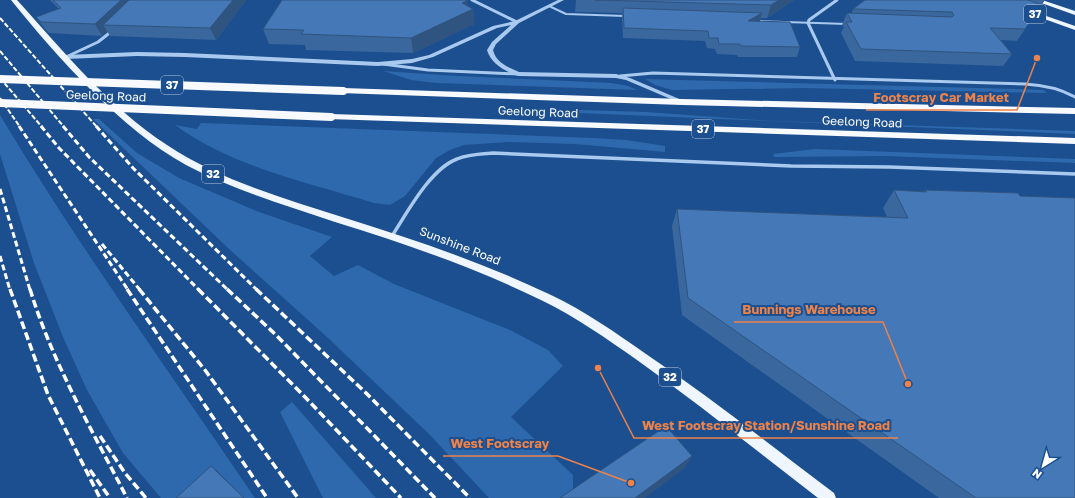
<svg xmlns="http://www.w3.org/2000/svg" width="1075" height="498" font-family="'Golos Text',sans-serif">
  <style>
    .green { fill: #2e69ad }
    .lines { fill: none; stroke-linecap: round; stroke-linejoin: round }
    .service { stroke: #a9c9ee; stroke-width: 2 }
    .minor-far1 { stroke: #a9c9ee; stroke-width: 3 }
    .minor { stroke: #a9c9ee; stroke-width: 3.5 }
    .tertiary { fill: #a9c9ee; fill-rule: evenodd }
    .primary { fill: #f0f6ff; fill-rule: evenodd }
    .trunk { fill: #f8faff; fill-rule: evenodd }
    .rail-far2 { stroke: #fff; stroke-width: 2; stroke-dasharray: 5 2; stroke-linecap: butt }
    .rail-far1 { stroke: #fff; stroke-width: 3; stroke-dasharray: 6 3; stroke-linecap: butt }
    .rail { stroke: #fff; stroke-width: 3.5; stroke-dasharray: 8 3.5; stroke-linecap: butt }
    .trunk-bridge { stroke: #f8faff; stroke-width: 8 }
    .wall { fill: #3a679d }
    .shaded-wall { fill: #305480 }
    .building { fill: #4478b7; stroke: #305480 }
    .labels { text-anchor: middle; stroke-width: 4; stroke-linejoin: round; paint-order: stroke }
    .shield { fill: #1b4f8f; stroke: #bbcadd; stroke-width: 1 }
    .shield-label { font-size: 11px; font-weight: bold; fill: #fff }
    .street-label { font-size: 12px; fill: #fff; stroke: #1b4f8f }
    .leader { fill: none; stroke: #ee8249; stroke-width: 1.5 }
    .callout-dot { fill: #ee8249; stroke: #1b4f8f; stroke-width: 1.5 }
    .callout-label { font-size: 13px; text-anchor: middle; font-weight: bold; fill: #ee8249; stroke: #1b4f8f; stroke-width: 4; stroke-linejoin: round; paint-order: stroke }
  </style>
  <rect width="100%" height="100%" fill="#1b4f8f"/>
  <g class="green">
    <polygon points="383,71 458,76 612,83 628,86 637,90 436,83 411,80"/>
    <polygon points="645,79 1016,89 1043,90 1047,93 804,88 672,90 655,85"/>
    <polygon points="579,110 646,112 772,121 1075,131 1075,134 579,113"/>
    <path d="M0,115C79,247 169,371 255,498H244L216,470L187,498H161L123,453L87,390L63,337L34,263L0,154Z"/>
    <polygon points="93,119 99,119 137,153 179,178 259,212 332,237 310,256 334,276 358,265 394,284 510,330 548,350 563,366 511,417 573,475 573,498 489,498 428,433 327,337 229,249"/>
    <path d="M201,123L594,138L627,140L665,146V152L575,144L509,142L464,145L450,150L436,158L405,196L390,205L374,203C307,182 232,167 175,125L197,129Z"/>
    <polygon points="815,149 1075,159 1075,163 886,156 774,157 773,154"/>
    <polygon points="292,402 376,498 323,498 280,412"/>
  </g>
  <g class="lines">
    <g class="service">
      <polyline points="549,6 566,14 625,16"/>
      <polyline points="757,21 847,24"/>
    </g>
    <g class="minor-far1">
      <polyline points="472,0 517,22"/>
      <polyline points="66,57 98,42 112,31"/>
      <polyline points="383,64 428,70 518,74"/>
      <path d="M620,76L653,73L1025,84C1043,85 1059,88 1075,97"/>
      <polyline points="835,80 808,23 809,20 837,0"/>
    </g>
    <path class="minor" d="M392,236C407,213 430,169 457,159C468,154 480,154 493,153L791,166L889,167L1075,174"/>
    <path class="tertiary" d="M558,0H564L519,23L496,44L493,50C496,63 508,67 519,72L616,74L630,78L684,101V103H680L626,80L616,78L518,76C505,71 491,64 487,50L492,42L511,25L497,28L433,57L412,63L378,66L185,57L137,56L66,59L63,57L66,55L137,52L185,53L378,62L412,59L429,55L493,26L515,21Z"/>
    <g class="primary">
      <path d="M11,0H17C63,51 109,107 167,145C220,180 282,198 342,217C413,239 484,263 551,295C585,311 616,333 646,354C711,398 772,446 834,493L836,498H818C758,452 699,404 637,360C607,339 576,317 543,301C476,268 406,244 335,222C285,205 233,190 186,165C121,129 58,58 11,0Z"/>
      <polygon points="1033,0 1042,0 1075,11 1075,15"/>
      <polygon points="1022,9 1026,9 1075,26 1075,30 1022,11"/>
    </g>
    <g class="trunk">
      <polygon points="343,88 682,99 1075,108 1075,114 682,105 340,93 339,91"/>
      <polygon points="331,114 1075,138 1075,144 328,119 327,117 328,115"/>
    </g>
    <g class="rail-far2">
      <polyline points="0,18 97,127"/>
      <polyline points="0,51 64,127"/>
      <polyline points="0,78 42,127"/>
      <polyline points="0,98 20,127"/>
    </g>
    <g class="rail-far1">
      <polyline points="19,126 128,290"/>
      <polyline points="41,126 59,148 199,290"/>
      <polyline points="63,126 89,157 228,290"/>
      <polyline points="96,126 133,168 257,290"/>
      <polyline points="0,189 30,290"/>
      <polyline points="102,244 140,290"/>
      <polyline points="0,256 10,290"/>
    </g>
    <g class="rail">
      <polyline points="10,289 48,395 100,498"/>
      <path d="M30,289C52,362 92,430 127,498"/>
      <polyline points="127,289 267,498"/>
      <polyline points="139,289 205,370 298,498"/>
      <polyline points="198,289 305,397 401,498"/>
      <polyline points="227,289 276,335 435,498"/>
      <polyline points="256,289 366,393 470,498"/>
      <polyline points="100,436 125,473 146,498"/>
      <polyline points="90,470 110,498"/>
    </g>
    <g class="trunk-bridge">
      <polyline points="0,79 343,91"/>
      <polyline points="0,103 331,117"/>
    </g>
  </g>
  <g class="wall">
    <polygon points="50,0 246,0 216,40 110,36 107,31 102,36 49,33 44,28 36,17 59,9"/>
    <polygon points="576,0 794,0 767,18 761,18 760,22 800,47 797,57 738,57 737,55 717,54 715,49 707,48 705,41 623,38 622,18 622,13 575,12"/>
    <polygon points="865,0 1045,0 1017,41 1001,40 1012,54 1003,66 855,61 841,33 844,27 842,25 847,13 851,14 853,9"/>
    <polygon points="467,6 473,9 474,24 413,53 306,50 305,45 269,44 263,29"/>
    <polygon points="894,190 923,192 925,190 1018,193 1075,498 939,498 682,315 672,226 677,209 887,217 883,208"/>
  </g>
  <g class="shaded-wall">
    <polygon points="121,0 139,0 103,25 107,31 102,36 95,24"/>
    <polygon points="233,0 246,0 216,40 210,28"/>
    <polygon points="779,0 794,0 767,18 771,5"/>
    <polygon points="467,1 468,11 473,9 474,24 413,53 411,38 462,3"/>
    <polygon points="762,13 759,23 748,21"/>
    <polygon points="692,456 685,468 645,498 635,498"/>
    <polygon points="211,466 216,470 244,498"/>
  </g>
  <g class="building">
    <polygon points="53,0 121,0 95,24 41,22 36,17 61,8"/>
    <polygon points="129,0 233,0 210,28 103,25"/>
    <polygon points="282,0 465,0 467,1 462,3 473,9 411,38 301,34 304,30 263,29"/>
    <polygon points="595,0 779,0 771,5"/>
    <polygon points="865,0 1028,0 1042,5 1025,29 990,28 1012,54 861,49 846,22 852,22 847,13 952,17 954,15 952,12 853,9"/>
    <polygon points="623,8 762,13 748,21 790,22 800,47 741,46 740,44 719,44 718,38 709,38 708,31 624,28"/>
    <polygon points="894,190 927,192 925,190 1018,193 1020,196 1075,198 1075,498 976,498 688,298 677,209 908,218"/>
    <polygon points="666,426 692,456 635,498 560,498"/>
    <polygon points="211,466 244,498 176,498"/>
  </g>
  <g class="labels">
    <g class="shield">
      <rect x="1024" y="5" width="22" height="18" rx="3"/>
      <rect x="161" y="76" width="22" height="18" rx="3"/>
      <rect x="692" y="120" width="22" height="18" rx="3"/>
      <rect x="202" y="165" width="22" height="18" rx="3"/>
      <rect x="659" y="368" width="22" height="18" rx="3"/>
    </g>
    <g class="shield-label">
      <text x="1035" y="18">37</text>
      <text x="172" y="89">37</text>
      <text x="703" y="133">37</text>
      <text x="213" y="178">32</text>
      <text x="670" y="381">32</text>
    </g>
    <g class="street-label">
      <text transform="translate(106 96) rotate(2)" y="4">Geelong Road</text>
      <text transform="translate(538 112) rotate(2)" y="4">Geelong Road</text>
      <text transform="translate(862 122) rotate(2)" y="4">Geelong Road</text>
      <text transform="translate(460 246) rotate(21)" y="4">Sunshine Road</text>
    </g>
  </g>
  <path class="leader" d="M1037 58L1017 110H866M908 384L883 322H734M598 368L634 438H898M631 483L558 456H443"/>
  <g class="callout-dot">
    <circle cx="1037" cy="58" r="4"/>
    <circle cx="908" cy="384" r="4"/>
    <circle cx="598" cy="368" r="4"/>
    <circle cx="631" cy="483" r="4"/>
  </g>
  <g class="callout-label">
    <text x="941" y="102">Footscray Car Market</text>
    <text x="809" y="314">Bunnings Warehouse</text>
    <text x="766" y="430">West Footscray Station/Sunshine Road</text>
    <text x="500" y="448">West Footscray</text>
  </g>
  <g transform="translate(1043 466) rotate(217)" stroke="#1b4f8f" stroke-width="3" paint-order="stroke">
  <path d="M0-3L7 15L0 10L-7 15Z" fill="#ffffff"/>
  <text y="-6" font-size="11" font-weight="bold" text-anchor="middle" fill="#ffffff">N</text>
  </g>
</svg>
